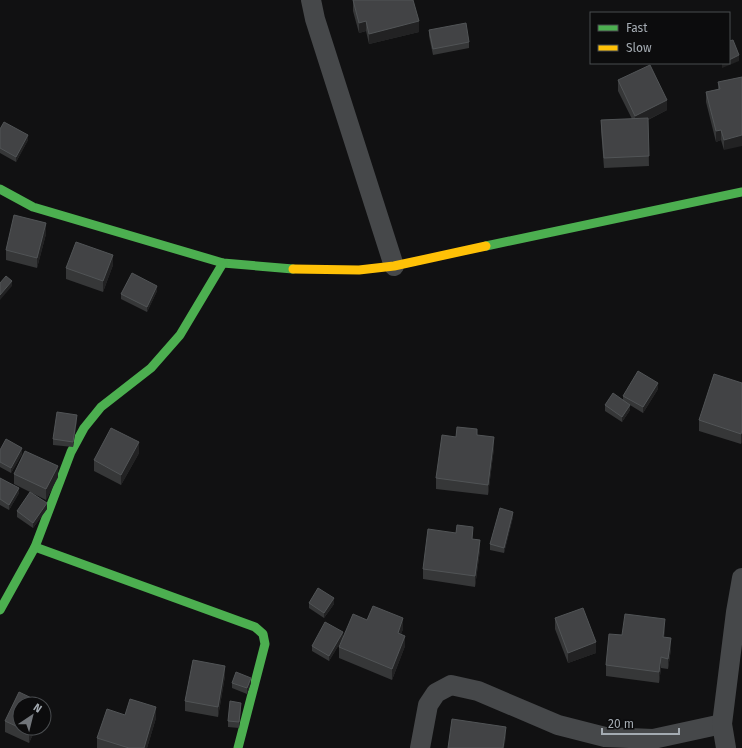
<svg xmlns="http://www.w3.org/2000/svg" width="742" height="748" font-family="'Fira Sans',sans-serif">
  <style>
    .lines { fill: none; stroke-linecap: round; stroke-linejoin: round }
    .street { stroke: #46484a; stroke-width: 20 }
    .fast { stroke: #4caf50; stroke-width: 9 }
    .slow { stroke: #ffc107; stroke-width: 9 }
    .wall { fill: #363738 }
    .shaded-wall { fill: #222223 }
    .building { fill: #424345; stroke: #515456 }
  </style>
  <rect width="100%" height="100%" fill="#111112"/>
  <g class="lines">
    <g class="street">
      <polyline points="311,0 315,19 394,266"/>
      <polyline points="420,748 428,705 436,693 451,685 478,691 558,725 605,737 653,739 722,724"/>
      <polyline points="726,748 722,724 736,612 742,578"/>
    </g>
    <g class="fast">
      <polyline points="0,189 33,207 223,263 293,269"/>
      <polyline points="486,246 742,192"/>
      <polyline points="35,547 255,627 263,634 265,644 238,748"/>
      <polyline points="0,610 35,547 71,452 84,428 101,407 151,368 180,335 223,263"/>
    </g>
    <polyline class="slow" points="293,269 359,270 394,266 486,246"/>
  </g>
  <g class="wall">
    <polygon points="353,0 419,32 369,44 366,31 359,33 353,11"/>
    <polygon points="429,30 469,42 469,48 433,55 429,36"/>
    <polygon points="742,77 724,150 721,140 716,142 706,102 706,92 718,89 718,82"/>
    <polygon points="618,80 667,110 648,120 649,166 604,168 601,130 601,120 632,119 618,91"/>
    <polygon points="0,129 28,140 16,162 0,153"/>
    <polygon points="46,234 37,268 6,260 6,250"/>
    <polygon points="113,265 103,292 66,279 66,268"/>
    <polygon points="157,291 147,312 121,299 121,294"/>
    <polygon points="742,383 742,441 741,444 699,431 699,420"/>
    <polygon points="658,389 643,413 630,405 630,410 622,422 605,411 605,405 623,400 623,396"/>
    <polygon points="77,420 73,447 53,445 53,439"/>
    <polygon points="477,435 494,448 488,495 436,489 436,478 456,437"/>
    <polygon points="0,450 22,454 11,473 0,467"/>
    <polygon points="139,453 121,485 94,471 94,460"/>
    <polygon points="14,474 58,477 46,500 14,484"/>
    <polygon points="0,478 19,493 9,510 0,505"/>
    <polygon points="47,509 33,528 17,517 17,511"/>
    <polygon points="513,517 504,553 490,550 490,544"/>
    <polygon points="473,539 480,550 475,587 423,579 423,569"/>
    <polygon points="309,603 334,604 324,618 309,608"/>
    <polygon points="555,618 596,653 568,663 555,629"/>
    <polygon points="367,620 403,629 401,634 405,646 392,680 339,658 339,647"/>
    <polygon points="665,629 664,637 671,649 668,669 661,668 659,683 606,676 606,665 622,635"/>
    <polygon points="343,638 329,661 312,651 312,646"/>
    <polygon points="225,676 218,717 185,711 185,701"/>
    <polygon points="232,683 251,683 247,694 232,688"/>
    <polygon points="241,708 239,728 228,727 228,721"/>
    <polygon points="125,715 156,718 147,748 97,748 97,738"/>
    <polygon points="5,721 36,728 29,743 5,732"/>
  </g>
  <g class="shaded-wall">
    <polygon points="366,21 366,31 359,33 359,23"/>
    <polygon points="419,21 419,32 369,44 369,34"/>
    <polygon points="739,55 739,61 722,68 722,63 729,63 729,60"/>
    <polygon points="667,100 667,110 635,126 635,116"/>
    <polygon points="721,130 721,140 716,142 716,131"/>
    <polygon points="28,135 28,140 16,162 16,157"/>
    <polygon points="742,135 742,146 724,150 724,140"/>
    <polygon points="46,223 46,234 37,268 37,258"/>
    <polygon points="113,255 113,265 103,292 103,281"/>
    <polygon points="12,281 12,286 0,300 0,295"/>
    <polygon points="157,286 157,291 147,312 147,307"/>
    <polygon points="658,383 658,389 643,413 643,407"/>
    <polygon points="630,405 630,410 622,422 622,417"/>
    <polygon points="77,415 77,420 73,447 73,442"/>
    <polygon points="742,430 742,441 741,444 741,434"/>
    <polygon points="494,437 494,448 488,495 488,485"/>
    <polygon points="139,442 139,453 121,485 121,475"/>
    <polygon points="22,448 22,454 11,473 11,468"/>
    <polygon points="58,466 58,477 46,500 46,489"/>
    <polygon points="19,488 19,493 9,510 9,505"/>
    <polygon points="47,503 47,509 33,528 33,523"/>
    <polygon points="513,512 513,517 504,553 504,548"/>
    <polygon points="480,540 480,550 475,587 475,576"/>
    <polygon points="334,598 334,604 324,618 324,613"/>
    <polygon points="403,618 403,629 398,643 398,633"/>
    <polygon points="665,619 665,629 663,647 663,637"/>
    <polygon points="343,632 343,638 329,661 329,656"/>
    <polygon points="405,636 405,646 392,680 392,669"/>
    <polygon points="671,638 671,649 668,669 668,659"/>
    <polygon points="596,642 596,653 568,663 568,653"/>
    <polygon points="661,657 661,668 659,683 659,672"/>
    <polygon points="225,666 225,676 218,717 218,707"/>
    <polygon points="251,678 251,683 247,694 247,688"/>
    <polygon points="241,703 241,708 239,728 239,722"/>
    <polygon points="156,707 156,718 147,748 144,748"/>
    <polygon points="506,727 506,738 504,748 503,748"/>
    <polygon points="31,728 36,728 29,743 29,732"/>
  </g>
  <g class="building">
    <polygon points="353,0 413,0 419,21 369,34 366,21 359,23"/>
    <polygon points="466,23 469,42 433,49 429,30"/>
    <polygon points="733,40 739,55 729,60 729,41"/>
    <polygon points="650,65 667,100 635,116 618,80"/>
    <polygon points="742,77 742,135 724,140 721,130 716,131 706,92 720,89 718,82"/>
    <polygon points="648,118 649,156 604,158 601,120"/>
    <polygon points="4,122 28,135 16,157 0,148 0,129"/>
    <polygon points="14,215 46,223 37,258 6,250"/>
    <polygon points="76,242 113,255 103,281 66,268"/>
    <polygon points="132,273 157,286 147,307 121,294"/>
    <polygon points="6,276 12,281 0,295 0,283"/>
    <polygon points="638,371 658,383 643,407 623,396"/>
    <polygon points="714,374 742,383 742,430 741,434 699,420"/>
    <polygon points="613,393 630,405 622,417 605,405"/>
    <polygon points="57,412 77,415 73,442 53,439"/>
    <polygon points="457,427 477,429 477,435 494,437 488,485 436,478 442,435 456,437"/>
    <polygon points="111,428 139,442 121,475 94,460"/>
    <polygon points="6,439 22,448 11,468 0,462 0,450"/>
    <polygon points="25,451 58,466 46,489 14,474"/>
    <polygon points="0,478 19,488 9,505 0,499"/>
    <polygon points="30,492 47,503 33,523 17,511"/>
    <polygon points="500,508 513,512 504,548 490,544"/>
    <polygon points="457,525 473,527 472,539 480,540 475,576 423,569 428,529 456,533"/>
    <polygon points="318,588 334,598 324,613 309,603"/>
    <polygon points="373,606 403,618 398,633 405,636 392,669 339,647 353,614 367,620"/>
    <polygon points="583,608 596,642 568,653 555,618"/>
    <polygon points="625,614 665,619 663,637 671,638 668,659 661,657 659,672 606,665 609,634 622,635"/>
    <polygon points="325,622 343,632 329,656 312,646"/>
    <polygon points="193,660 225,666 218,707 185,701"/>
    <polygon points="236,672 251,678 247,688 232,683"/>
    <polygon points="19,692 42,703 42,704 20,704 20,728 31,728 29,732 5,721"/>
    <polygon points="130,699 156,707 144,748 129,748 97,738 107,709 125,715"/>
    <polygon points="230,701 241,703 239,722 228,721"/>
    <polygon points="452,719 506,727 503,748 448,748"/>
  </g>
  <rect x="590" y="12" width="140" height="52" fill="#0c0c0d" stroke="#494c4f"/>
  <rect x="598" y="25" width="20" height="6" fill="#4caf50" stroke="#494c4f"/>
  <text x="626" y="32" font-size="12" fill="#a4abb2">Fast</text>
  <rect x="598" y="45" width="20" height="6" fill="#ffc107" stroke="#494c4f"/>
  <text x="626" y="52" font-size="12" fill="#a4abb2">Slow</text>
  <g transform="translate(32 716) rotate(35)"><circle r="19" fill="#0c0c0d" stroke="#494c4f"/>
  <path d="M0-3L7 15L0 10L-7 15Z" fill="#71757a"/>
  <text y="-6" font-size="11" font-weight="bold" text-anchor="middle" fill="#a4abb2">N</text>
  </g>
  <path d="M602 728v6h77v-6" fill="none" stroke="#a4abb2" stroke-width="2"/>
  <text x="608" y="728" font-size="12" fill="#a4abb2" stroke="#0c0c0d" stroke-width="3" paint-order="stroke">20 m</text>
</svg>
